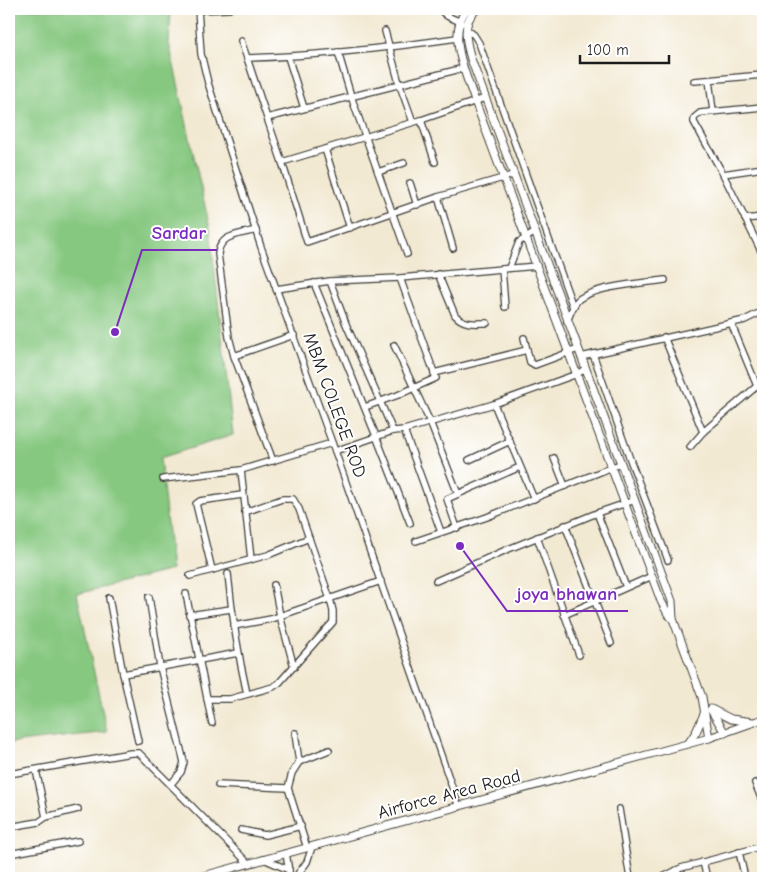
<svg xmlns="http://www.w3.org/2000/svg" width="772" height="887" font-family="'Comic Neue',sans-serif">
  <style>
    .green { fill: #86c880; stroke: #51724e }
    .lines { fill: none; stroke-linecap: round; stroke-linejoin: round }
    .minor-casing { stroke: #3c3b37; stroke-width: 8 }
    .tertiary-casing { stroke: #3c3b37; stroke-width: 9 }
    .minor { stroke: #fff; stroke-width: 5.5 }
    .tertiary { stroke: #fff; stroke-width: 7 }
    .labels { text-anchor: middle; stroke-width: 4; stroke-linejoin: round; paint-order: stroke }
    .street-label { font-size: 18px; fill: #1c1c1c; stroke: #fff }
    .leader { fill: none; stroke: #7b2cbf; stroke-width: 2 }
    .callout-dot { fill: #7b2cbf; stroke: #fff; stroke-width: 2 }
    .callout-label { font-size: 19px; text-anchor: middle; font-weight: bold; fill: #7b2cbf; stroke: #fff; stroke-width: 4; stroke-linejoin: round; paint-order: stroke }
  </style>
  <rect width="100%" height="100%" fill="#fff"/>
  <filter id="ink" filterUnits="userSpaceOnUse"><feTurbulence type="fractalNoise" baseFrequency=".02" numOctaves="2"/><feDisplacementMap in="SourceGraphic" scale="10" xChannelSelector="R" yChannelSelector="G"/><feConvolveMatrix kernelMatrix="1 2 1 2 8 2 1 2 1" color-interpolation-filters="sRGB"/></filter>
  <filter id="wash" filterUnits="userSpaceOnUse"><feTurbulence type="fractalNoise" baseFrequency=".0096" numOctaves="4" result="noise"/><feDisplacementMap in="SourceGraphic" scale="20" xChannelSelector="R" yChannelSelector="G"/><feGaussianBlur stdDeviation="1.12" result="paint"/><feColorMatrix in="noise" values="0 0 0 0 0 0 0 0 0 0 0 0 0 0 0 0 0 1.4 0 .05"/><feComposite in="paint" operator="in"/></filter>
  <g filter="url(#wash)">
    <rect width="100%" height="100%" fill="#f2e9d2"/>
    <polygon class="green" points="9,9 171,9 169,43 210,229 233,435 160,458 172,570 77,594 107,732 9,743"/>
  </g>
  <g filter="url(#ink)">
    <g class="lines">
      <defs>
        <g id="minor">
          <polyline points="198,9 201,54 208,83 261,247 335,451 459,807"/>
          <polyline points="439,9 447,16 463,23"/>
          <polyline points="197,10 229,9"/>
          <polyline points="466,29 474,35 479,43 573,307"/>
          <polyline points="385,31 399,83 413,122"/>
          <path d="M457,38C388,48 318,56 247,58L267,118L464,68"/>
          <polyline points="241,41 247,58"/>
          <polyline points="338,52 351,96 407,254"/>
          <polyline points="288,57 304,108"/>
          <polyline points="709,80 713,111"/>
          <polyline points="694,81 763,75"/>
          <polyline points="485,98 421,120 282,162 307,242 438,197 513,175"/>
          <polyline points="763,107 700,113 694,118 694,122 723,174 763,255"/>
          <polyline points="267,118 282,162"/>
          <polyline points="421,120 435,162"/>
          <polyline points="325,149 350,228"/>
          <polyline points="378,172 404,163"/>
          <polyline points="723,174 763,168"/>
          <polyline points="410,183 417,205"/>
          <polyline points="438,197 453,248"/>
          <polyline points="745,219 763,217"/>
          <path d="M256,230C239,235 220,234 218,254L229,337L234,356L273,461"/>
          <polyline points="509,268 519,242 534,233"/>
          <polyline points="502,269 505,307"/>
          <path d="M438,274L455,315C464,325 474,323 487,323"/>
          <polyline points="330,281 346,324 393,431"/>
          <polyline points="314,283 376,436 410,523"/>
          <polyline points="276,289 330,281 400,278 537,266"/>
          <path d="M567,321C570,315 573,305 578,300C594,286 644,283 665,280"/>
          <polyline points="664,337 703,432"/>
          <polyline points="524,338 530,362 535,365 578,349"/>
          <polyline points="394,345 430,422 458,494 520,467"/>
          <polyline points="593,354 631,462 668,560"/>
          <polyline points="234,356 294,335"/>
          <polyline points="581,357 745,320 763,311"/>
          <polyline points="434,373 527,350"/>
          <polyline points="494,404 534,499"/>
          <polyline points="365,407 398,395 436,378 400,278"/>
          <polyline points="404,430 441,532"/>
          <polyline points="690,447 703,432 757,386 731,323"/>
          <polyline points="335,451 393,431 404,430 494,404 577,374 585,369"/>
          <polyline points="554,458 565,486"/>
          <polyline points="469,460 510,441"/>
          <polyline points="241,470 251,559"/>
          <polyline points="163,479 241,470 332,443"/>
          <polyline points="597,513 626,587"/>
          <polyline points="565,525 611,643"/>
          <polyline points="457,528 447,499 458,494"/>
          <polyline points="537,537 579,655"/>
          <polyline points="416,541 487,517 620,464"/>
          <polyline points="212,570 196,504 200,501 242,495"/>
          <path d="M228,574C232,615 238,654 247,694"/>
          <polyline points="190,576 268,555 309,538"/>
          <polyline points="436,581 506,550 597,513 635,500"/>
          <polyline points="274,585 280,616 294,667"/>
          <polyline points="186,594 212,723"/>
          <polyline points="149,597 160,667 184,762 181,772 171,784"/>
          <polyline points="109,598 123,674 138,741"/>
          <polyline points="189,615 231,609"/>
          <polyline points="564,615 652,576"/>
          <polyline points="234,626 271,619 381,581"/>
          <polyline points="123,674 238,653"/>
          <polyline points="207,699 230,699 273,687 279,683 333,622 333,611 330,599 299,509 293,499 282,499 245,512"/>
          <polyline points="295,733 299,762"/>
          <polyline points="9,774 131,753 139,753 249,864"/>
          <polyline points="755,783 763,803"/>
          <polyline points="218,785 288,788"/>
          <polyline points="619,809 630,878"/>
          <polyline points="46,817 78,809"/>
          <polyline points="9,827 39,822 46,817 36,770"/>
          <polyline points="241,830 265,835 301,826"/>
          <polyline points="307,848 288,788 292,773 299,762 329,750"/>
          <polyline points="739,852 745,878"/>
          <polyline points="286,853 290,878"/>
          <polyline points="9,854 78,841"/>
          <polyline points="264,859 289,870"/>
          <polyline points="703,862 707,878"/>
          <polyline points="677,870 678,878"/>
          <polyline points="295,878 307,862 312,847"/>
          <polyline points="661,878 681,868 763,846"/>
        </g>
        <g id="tertiary">
          <path d="M467,9C446,34 466,74 475,101L661,601L668,614L673,619"/>
          <path d="M477,9C461,22 466,42 471,59L672,601L673,619L702,697L709,738"/>
          <polyline points="711,709 731,719 753,722"/>
          <polyline points="711,710 725,733"/>
          <polyline points="688,744 696,732 704,714"/>
          <polyline points="196,878 709,738 763,719"/>
        </g>
      </defs>
      <use href="#minor" class="minor-casing"/>
      <use href="#tertiary" class="tertiary-casing"/>
      <use href="#minor" class="minor"/>
      <use href="#tertiary" class="tertiary"/>
    </g>
  </g>
  <g class="labels">
    <g class="street-label">
      <text transform="translate(335 405) rotate(70)" y="6">MBM COLEGE ROD</text>
      <text transform="translate(449 794) rotate(-15)" y="6">Airforce Area Road</text>
    </g>
  </g>
  <path class="leader" d="M115 332L142 250H217M460 546L507 611H628"/>
  <g class="callout-dot">
    <circle cx="115" cy="332" r="5"/>
    <circle cx="460" cy="546" r="5"/>
  </g>
  <g class="callout-label">
    <text x="179" y="239">Sardar</text>
    <text x="567" y="600">joya bhawan</text>
  </g>
  <rect width="772" height="887" fill="none" stroke="#fff" stroke-width="30"/>
  <path d="M580 55v8h89v-8" fill="none" stroke="#1c1c1c" stroke-width="2.5"/>
  <text x="587" y="55" font-size="15" fill="#1c1c1c" stroke="#ffffff" stroke-width="4" paint-order="stroke">100 m</text>
</svg>
